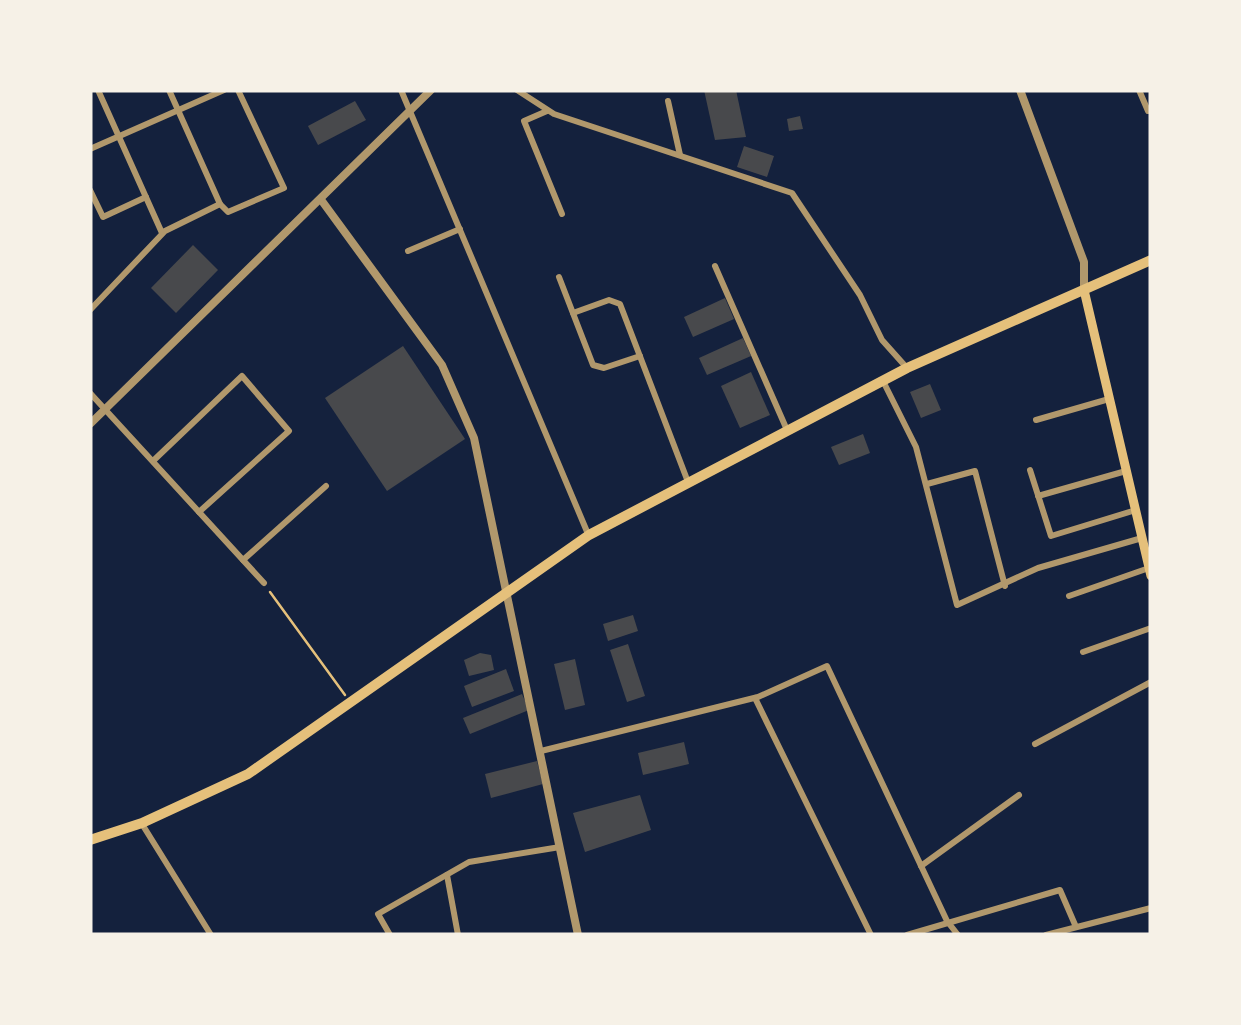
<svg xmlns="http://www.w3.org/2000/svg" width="1241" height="1025" font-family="Ubuntu,sans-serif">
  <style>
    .building { fill: #48494c }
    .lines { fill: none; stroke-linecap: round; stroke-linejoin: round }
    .path { stroke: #e5c07b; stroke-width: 2.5 }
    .minor { stroke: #b1986c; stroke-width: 6 }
    .tertiary { stroke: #b1986c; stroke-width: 8 }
    .secondary { stroke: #e5c07b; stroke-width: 9 }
    .trunk { stroke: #e5c07b; stroke-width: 10 }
  </style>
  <rect width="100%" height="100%" fill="#14213d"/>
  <g class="building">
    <polygon points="704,90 736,90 746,137 715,140"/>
    <polygon points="355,101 366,120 318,145 308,126"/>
    <polygon points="800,116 803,129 789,131 787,119"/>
    <polygon points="744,146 774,156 767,177 737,167"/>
    <polygon points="193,245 218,270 176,313 151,288"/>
    <polygon points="725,298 734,319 693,337 684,317"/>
    <polygon points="743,338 751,356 707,375 699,358"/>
    <polygon points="403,346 465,439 387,491 325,398"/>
    <polygon points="751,372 770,415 740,428 721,386"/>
    <polygon points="930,384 941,410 921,418 910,392"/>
    <polygon points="863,434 870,453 839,465 831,447"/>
    <polygon points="633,615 638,631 608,641 603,624"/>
    <polygon points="628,644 645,696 627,702 610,650"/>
    <polygon points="480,653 491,655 494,670 469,676 464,660"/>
    <polygon points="575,659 585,705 565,710 554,664"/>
    <polygon points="506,669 514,691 472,707 464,686"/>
    <polygon points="522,694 529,710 470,734 463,718"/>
    <polygon points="684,742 689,764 643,775 638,753"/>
    <polygon points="537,761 543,784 491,798 485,774"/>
    <polygon points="640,795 651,830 585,852 573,813"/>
  </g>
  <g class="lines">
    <polyline class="path" points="270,592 345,695"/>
    <g class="minor">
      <polyline points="98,90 162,233"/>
      <polyline points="401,90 588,534"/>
      <polyline points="517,90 554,114 792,193 860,295 882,340 907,368"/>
      <polyline points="1139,90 1148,111"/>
      <polyline points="668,101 680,155"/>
      <polyline points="547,111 524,121 562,214"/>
      <polyline points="90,149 224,90"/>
      <polyline points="90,190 103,217 146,197"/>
      <polyline points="220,204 228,212 284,188 238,90"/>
      <polyline points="408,251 460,229"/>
      <polyline points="715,266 787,430"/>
      <polyline points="559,277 593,365 604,368 640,356"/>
      <polyline points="90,310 165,231 220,204 169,90"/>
      <polyline points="573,313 609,300 620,304 688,482"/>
      <polyline points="883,381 916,447 957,605 1038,568 1142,538"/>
      <polyline points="90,393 264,583"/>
      <polyline points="1036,420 1109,399"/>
      <polyline points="153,461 242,376 289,431 199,512"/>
      <polyline points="1030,470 1051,536 1136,510"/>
      <polyline points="927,484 975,471 1005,586"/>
      <polyline points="1038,496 1126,471"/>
      <polyline points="243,560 326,486"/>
      <polyline points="1069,596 1149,568"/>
      <polyline points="1083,652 1151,628"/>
      <polyline points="755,698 871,935"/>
      <polyline points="1035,744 1151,682"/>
      <polyline points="541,751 758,697 827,666 947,921 958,935"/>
      <polyline points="142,824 211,935"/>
      <polyline points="921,866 1019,795"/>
      <polyline points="447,875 458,935"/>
      <polyline points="390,935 378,914 469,862 560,847"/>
      <polyline points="907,935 1060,890 1076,927"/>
      <polyline points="1046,935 1151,908"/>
    </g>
    <g class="tertiary">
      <polyline points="1020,90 1084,262 1084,290"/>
      <polyline points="322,201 442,365 474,438 578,935"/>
      <polyline points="90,424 431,90"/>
    </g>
    <polyline class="secondary" points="1084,290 1151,576"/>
    <polyline class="trunk" points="90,840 142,823 248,774 589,535 907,368 1151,260"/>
  </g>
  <rect width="1241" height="1025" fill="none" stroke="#f6f1e7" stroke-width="185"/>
</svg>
